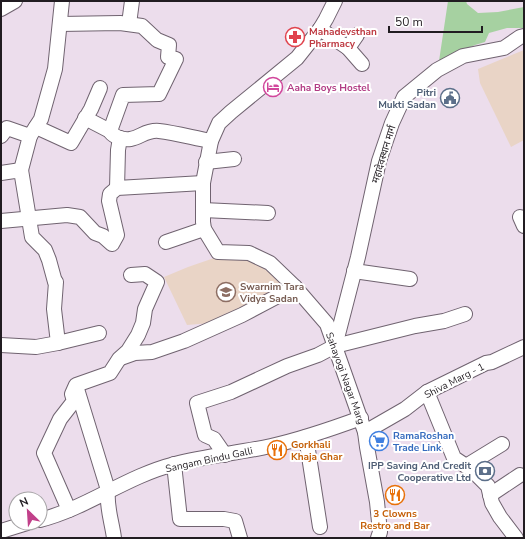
<svg xmlns="http://www.w3.org/2000/svg" width="525" height="539" font-family="'Nunito Sans','Noto Sans Devanagari',sans-serif">
  <style>
    .education { fill: #e9d4c6 }
    .green { fill: #a6d1a1 }
    .lines { fill: none; stroke-linecap: round; stroke-linejoin: round }
    .street-casing { stroke: #706370; stroke-width: 16 }
    .street { stroke: #fff; stroke-width: 14 }
    .labels { text-anchor: middle; stroke-width: 4; stroke-linejoin: round; paint-order: stroke }
    .health-label { font-size: 10px; font-weight: bold; fill: #be3a42; stroke: #fff; text-anchor: start }
    .hotel-label { font-size: 10px; font-weight: bold; fill: #b23c85; stroke: #fff; text-anchor: start }
    .service-label { font-size: 10px; font-weight: bold; fill: #4e5e75; stroke: #fff; text-anchor: end }
    .street-label { font-size: 10px; fill: #211c21; stroke: #fff }
    .education-label { font-size: 10px; font-weight: bold; fill: #785e54; stroke: #fff; text-anchor: start }
    .shop-label { font-size: 10px; font-weight: bold; fill: #366cbe; stroke: #fff; text-anchor: start }
    .food-label { font-size: 10px; font-weight: bold; fill: #c56008; stroke: #fff; text-anchor: start }
  </style>
  <rect width="100%" height="100%" fill="#ecddec"/>
  <g class="education">
    <polygon points="524,50 524,140 511,147 480,83 478,69"/>
    <polygon points="228,248 257,264 291,287 224,322 187,325 164,277 188,267 217,257"/>
  </g>
  <polygon class="green" points="448,1 466,1 467,4 478,13 498,12 524,7 524,28 507,28 489,33 485,42 475,45 439,61"/>
  <g class="lines">
    <defs>
      <g id="street">
        <polyline points="335,1 326,19 320,29 297,58 231,112 219,123 211,141 203,183 203,222 204,229 218,252 249,253 270,263 295,287 327,324 365,432 367,447 377,502 380,532 378,538"/>
        <polyline points="1,9 15,1"/>
        <path d="M60,24L120,23L142,26L157,40L169,45L168,57L176,59L159,94L123,95L110,131C112,135 114,135 117,137C136,145 142,129 159,131C176,133 194,138 211,141"/>
        <polyline points="129,24 132,1"/>
        <polyline points="320,29 348,48 357,35"/>
        <polyline points="348,48 362,64"/>
        <polyline points="85,118 110,131"/>
        <polyline points="36,127 71,143 91,109 100,88"/>
        <polyline points="1,136 7,128 30,136 21,170"/>
        <polyline points="30,136 41,119 55,69 62,1"/>
        <polyline points="206,162 234,159"/>
        <polyline points="1,173 21,170 32,237 45,250 49,260 55,282"/>
        <polyline points="117,188 118,150 120,138"/>
        <polyline points="203,210 268,213"/>
        <polyline points="520,217 524,226"/>
        <polyline points="1,221 67,215 80,217 95,233 103,236 112,244 117,235 109,201 110,194 117,188 203,183"/>
        <polyline points="166,242 204,229"/>
        <polyline points="354,271 410,279"/>
        <polyline points="58,343 99,333"/>
        <polyline points="1,345 36,347 58,343 54,309 56,282"/>
        <polyline points="335,346 358,257 379,161 392,123 404,97 437,70 463,56 504,48 520,37 524,36"/>
        <polyline points="121,358 135,353 152,352 184,341 242,315 295,287"/>
        <path d="M77,389L108,490C106,506 112,522 114,538"/>
        <polyline points="427,392 454,458 472,470 488,486 492,503 500,517 516,538"/>
        <polyline points="365,432 405,409 427,392 486,363 492,362 524,347"/>
        <polyline points="306,437 320,527"/>
        <polyline points="225,455 214,439 205,435 197,403 231,392 287,366 318,355 335,346 415,326 444,321 465,314"/>
        <polyline points="174,464 180,519 224,519 235,521 240,538"/>
        <polyline points="466,466 502,444"/>
        <polyline points="490,495 520,475"/>
        <polyline points="69,510 44,453 60,419 74,401 72,394 76,385 110,373 119,359 128,351 138,335 143,323 145,309 157,282 145,274 131,275"/>
        <path d="M40,520C87,508 127,476 175,464C206,456 239,453 271,446C302,439 331,429 361,418"/>
        <polyline points="1,531 27,523"/>
      </g>
    </defs>
    <use href="#street" class="street-casing"/>
    <use href="#street" class="street"/>
  </g>
  <defs>
    <symbol id="pharmacy-ring" viewBox="-11 -11 22 22"><circle r="9.5" fill="#fff" stroke="#e0444e" stroke-width="1.5"/><path d="M-2-6h4v4h4v4h-4v4h-4v-4h-4v-4h4Z" fill="#e0444e"/></symbol>
    <symbol id="hotel-ring" viewBox="-11 -11 22 22"><circle r="9.5" fill="#fff" stroke="#d1479c" stroke-width="1.5"/><path d="M-6-4.5h1.5V1H6V5H4.5V3h-9V5H-6ZM-4 0a1.8 1.8 0 1 1 3.6 0ZM.5 0V-2.5h3Q6-2.5 6 0Z" fill="#d1479c"/></symbol>
    <symbol id="civic-ring" viewBox="-11 -11 22 22"><circle r="9.5" fill="#fff" stroke="#5c6f8a" stroke-width="1.5"/><path d="M-.6-6.5H3V-4.5H.6V-3L4-1V1h2V6H-6V1h2V-1L-.6-3ZM-1.2 2.5V6h2.4V2.5Z" fill="#5c6f8a"/></symbol>
    <symbol id="school-ring" viewBox="-11 -11 22 22"><circle r="9.5" fill="#fff" stroke="#8d6e63" stroke-width="1.5"/><path d="M0-5L7-2L0 1L-7-2ZM-4 1L0 2.5L4 1V4Q0 6-4 4Z" fill="#8d6e63"/></symbol>
    <symbol id="supermarket-ring" viewBox="-11 -11 22 22"><circle r="9.5" fill="#fff" stroke="#3f7fe0" stroke-width="1.5"/><path d="M-6-5.5h2.5l.6 2H6L4.5 2H-2.5L-4.4-4H-6ZM-1.5 3.2a1.3 1.3 0 1 0 .1 0ZM3 3.2a1.3 1.3 0 1 0 .1 0Z" fill="#3f7fe0"/></symbol>
    <symbol id="restaurant-ring" viewBox="-11 -11 22 22"><circle r="9.5" fill="#fff" stroke="#e8710a" stroke-width="1.5"/><path d="M-5-6h1v4h1v-4h1v4h1v-4h1v5L-1.5 .5V6h-2V.5L-5-1ZM5-6V6H3V1.5H1.5Q1.5-4 5-6Z" fill="#e8710a"/></symbol>
    <symbol id="bank-ring" viewBox="-11 -11 22 22"><circle r="9.5" fill="#fff" stroke="#5c6f8a" stroke-width="1.5"/><path d="M-6-4H6V4H-6ZM0-2.3a2.3 2.3 0 1 0 0 4.6a2.3 2.3 0 1 0 0-4.6Z" fill="#5c6f8a"/></symbol>
  </defs>
  <g fill-rule="evenodd">
    <use href="#pharmacy-ring" x="284" y="26" width="22" height="22"/>
    <use href="#hotel-ring" x="262" y="76" width="22" height="22"/>
    <use href="#civic-ring" x="439" y="87" width="22" height="22"/>
    <use href="#school-ring" x="215" y="281" width="22" height="22"/>
    <use href="#supermarket-ring" x="368" y="430" width="22" height="22"/>
    <use href="#restaurant-ring" x="266" y="439" width="22" height="22"/>
    <use href="#bank-ring" x="474" y="460" width="22" height="22"/>
    <use href="#restaurant-ring" x="384" y="484" width="22" height="22"/>
  </g>
  <g class="labels">
    <g class="health-label">
      <text x="309" y="35">Mahadevsthan<tspan x="309" dy="12">Pharmacy</tspan></text>
    </g>
    <g class="hotel-label">
      <text x="287" y="91">Aaha Boys Hostel</text>
    </g>
    <g class="service-label">
      <text x="436" y="96">Pitri<tspan x="436" dy="12">Mukti Sadan</tspan></text>
      <text x="471" y="469">IPP Saving And Credit<tspan x="471" dy="12">Cooperative Ltd</tspan></text>
    </g>
    <g class="street-label">
      <text transform="translate(383 154) rotate(-73)" y="4">महादेवस्थान मार्ग</text>
      <text transform="translate(346 378) rotate(70)" y="4">Sahayogi Nagar Marg</text>
      <text transform="translate(454 380) rotate(-27)" y="4">Shiva Marg - 1</text>
      <text transform="translate(209 459) rotate(-12)" y="4">Sangam Bindu Galli</text>
    </g>
    <g class="education-label">
      <text x="240" y="290">Swarnim Tara<tspan x="240" dy="12">Vidya Sadan</tspan></text>
    </g>
    <g class="shop-label">
      <text x="393" y="439">RamaRoshan<tspan x="393" dy="12">Trade Link</tspan></text>
    </g>
    <g class="food-label">
      <text x="291" y="448">Gorkhali<tspan x="291" dy="12">Khaja Ghar</tspan></text>
      <text x="395" y="517" text-anchor="middle">3 Clowns<tspan x="395" dy="12">Restro and Bar</tspan></text>
    </g>
  </g>
  <rect width="525" height="539" fill="none" stroke="#211c21" stroke-width="4"/>
  <g transform="translate(28 511) rotate(335)"><circle r="19" fill="#ffffff" stroke="#a6a4a6"/>
  <path d="M0-3L7 15L0 10L-7 15Z" fill="#c1408a"/>
  <text y="-6" font-size="11" font-weight="bold" text-anchor="middle" fill="#211c21">N</text>
  </g>
  <path d="M389 26v6h93v-6" fill="none" stroke="#211c21" stroke-width="2"/>
  <text x="395" y="26" font-size="12" fill="#211c21" stroke="#ffffff" stroke-width="3" paint-order="stroke">50 m</text>
</svg>
